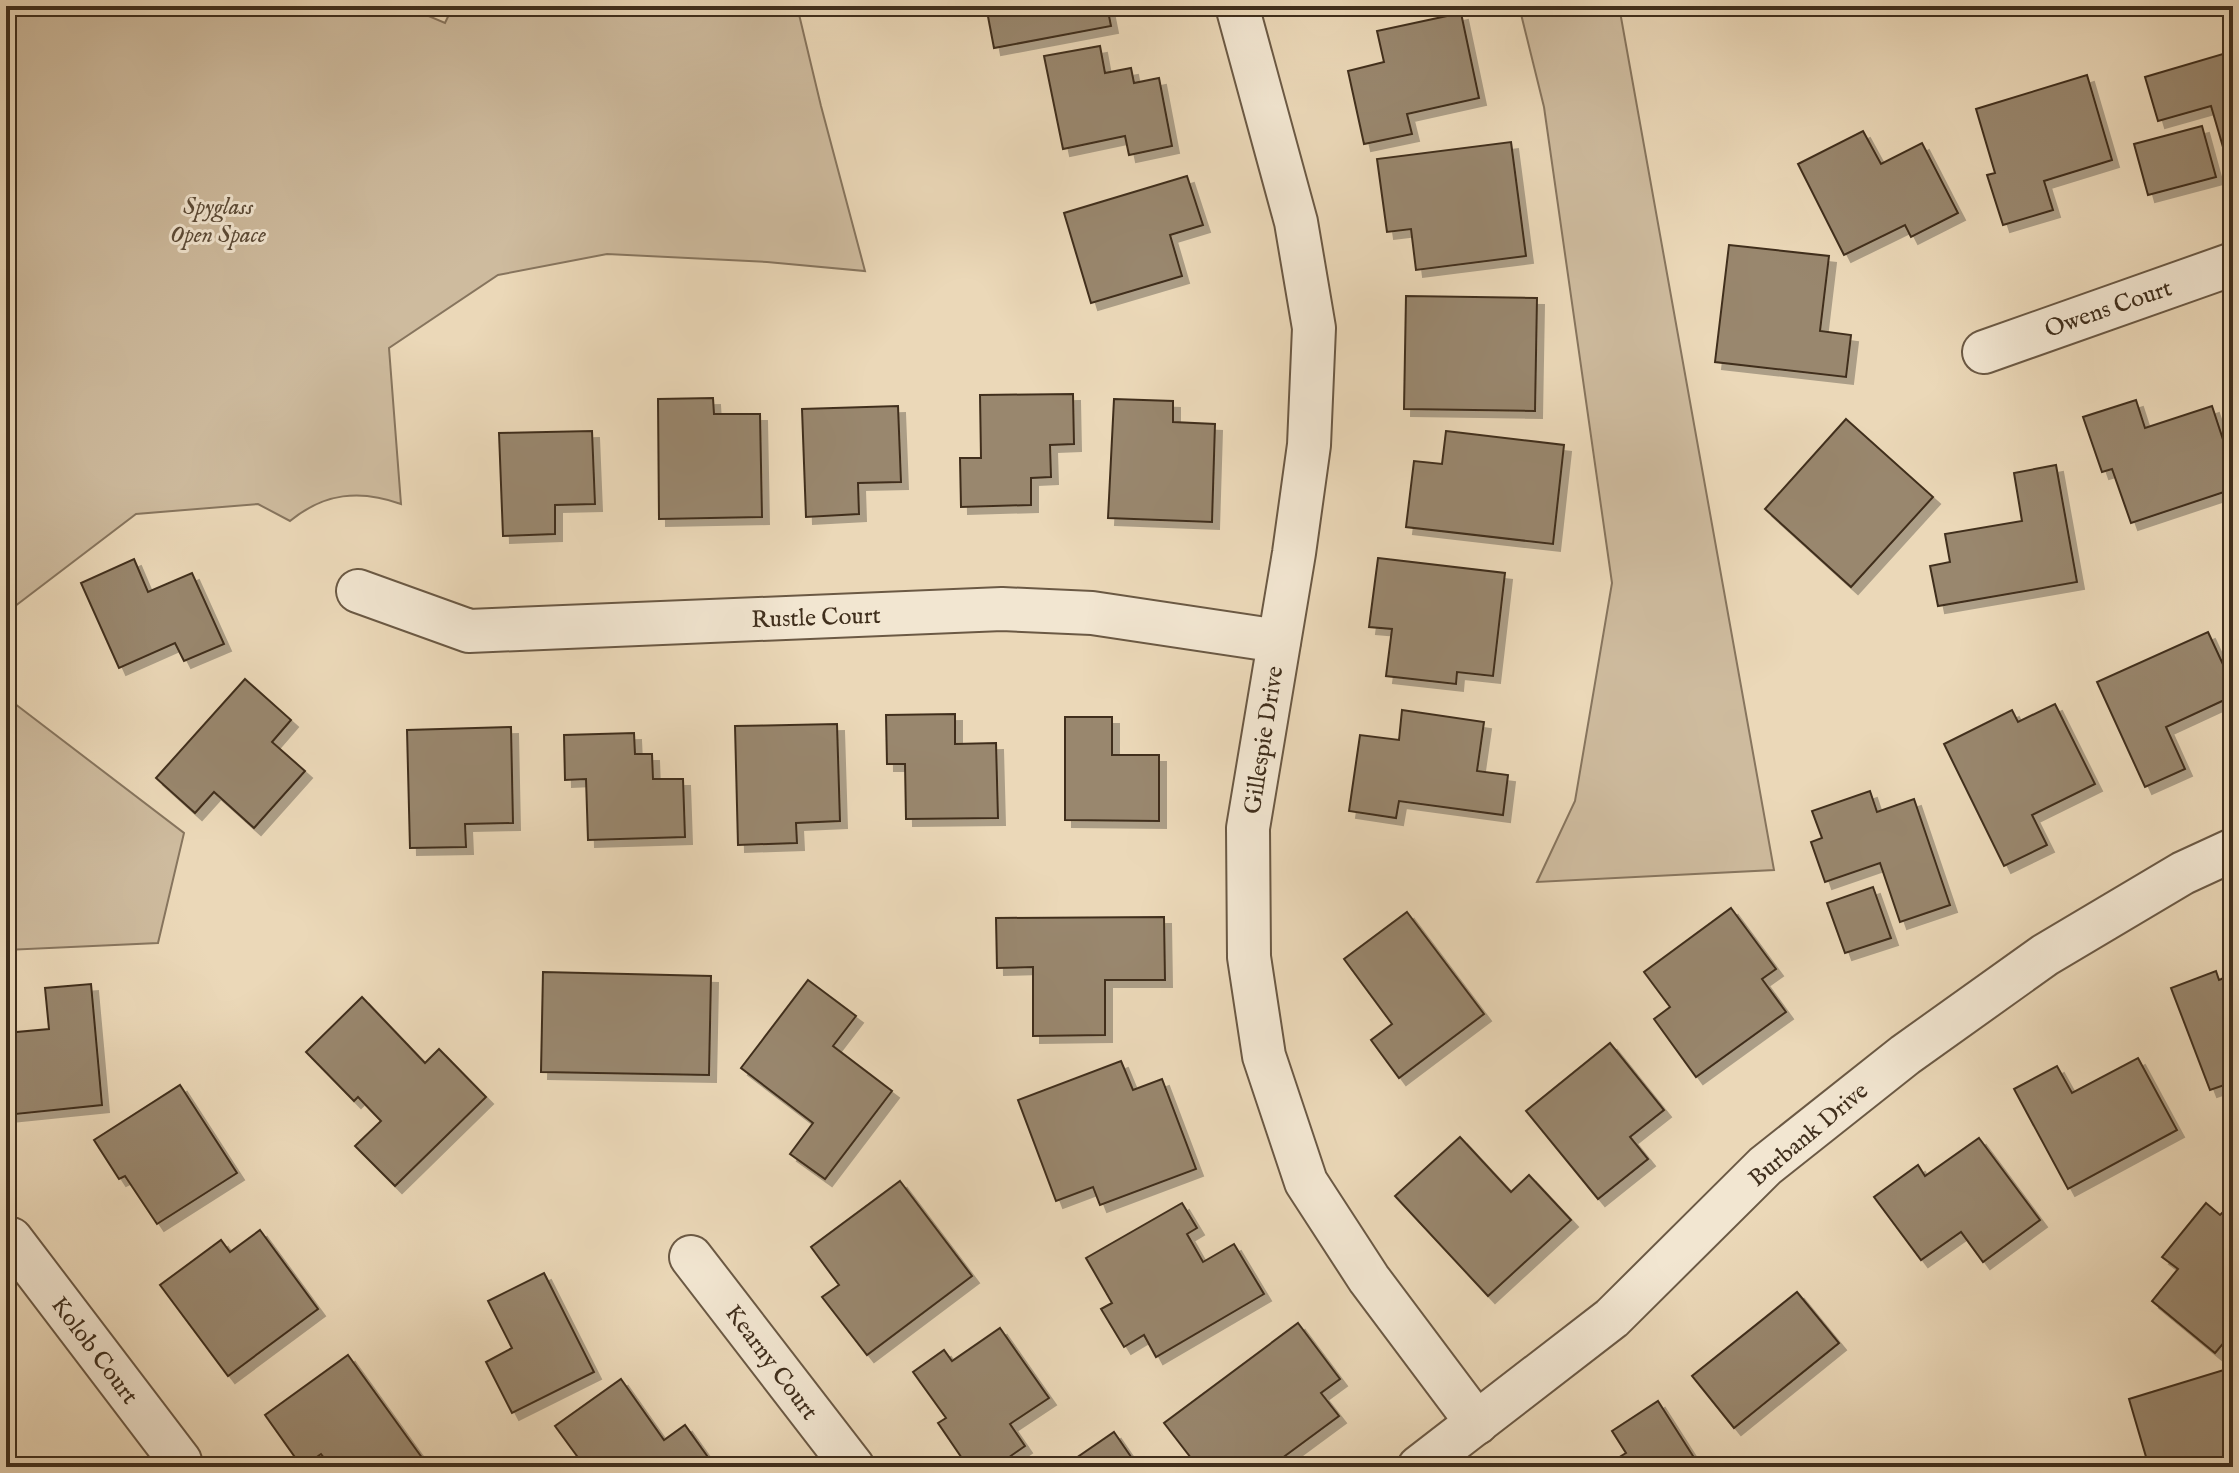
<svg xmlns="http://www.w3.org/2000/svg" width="2239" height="1473" font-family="'IM FELL English',serif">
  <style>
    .green { fill: #cebb9e; stroke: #87755e; stroke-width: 2 }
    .building { fill: #99876e; stroke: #402f1d; stroke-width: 2; filter: url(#shadow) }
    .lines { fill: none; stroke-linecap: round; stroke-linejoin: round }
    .street-casing { stroke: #6b5944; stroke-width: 46 }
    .street { stroke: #f2e6d1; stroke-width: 42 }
    .labels { text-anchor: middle; stroke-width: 6; stroke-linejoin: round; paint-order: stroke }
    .park-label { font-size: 24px; font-style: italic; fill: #5c4b37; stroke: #f2e6d1 }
    .street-label { font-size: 24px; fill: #402f1d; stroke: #f2e6d1 }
  </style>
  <defs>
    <filter id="shadow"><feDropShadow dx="7" dy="7" stdDeviation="0" flood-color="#0004"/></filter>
  </defs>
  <rect width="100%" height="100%" fill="#ebd8b8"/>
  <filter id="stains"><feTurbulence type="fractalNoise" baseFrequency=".0025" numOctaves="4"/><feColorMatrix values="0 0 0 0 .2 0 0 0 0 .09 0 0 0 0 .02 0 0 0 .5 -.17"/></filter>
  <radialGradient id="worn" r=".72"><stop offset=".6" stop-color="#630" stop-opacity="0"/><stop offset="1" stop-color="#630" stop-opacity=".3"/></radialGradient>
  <g class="green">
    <path d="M6,6H405L445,23L453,6H797L821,106L865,271L767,262L607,254L498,275L389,348L401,504C360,489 324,493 290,521L258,504L136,514L6,613Z"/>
    <polygon points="1519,6 1619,6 1774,870 1537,882 1575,801 1612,583 1544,107"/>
    <polygon points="6,697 184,833 158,943 6,950"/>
  </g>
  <g class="building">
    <polygon points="986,6 1107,6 1111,26 994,48"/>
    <polygon points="1461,13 1479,98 1407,114 1412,134 1364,144 1348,71 1384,62 1377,31"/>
    <polygon points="1100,46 1105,73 1131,68 1134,83 1159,78 1172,146 1129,155 1125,136 1063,149 1044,56"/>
    <polygon points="2233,51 2233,170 2230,171 2211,106 2158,121 2145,77"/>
    <polygon points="2087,75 2112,160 2044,181 2053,210 2003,225 1987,175 1995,173 1976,109"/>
    <polygon points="2202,126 2216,177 2148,195 2134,144"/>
    <polygon points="1863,131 1881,164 1922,143 1958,213 1911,237 1905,225 1844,255 1798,164"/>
    <polygon points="1511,142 1526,256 1416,270 1411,229 1387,232 1377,159"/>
    <polygon points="1187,176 1203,225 1170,235 1182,276 1091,303 1064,213"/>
    <polygon points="1729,245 1829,256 1820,331 1851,335 1846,377 1715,362"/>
    <polygon points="1406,296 1537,298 1535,411 1404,409"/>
    <polygon points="1073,394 1074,444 1050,445 1051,477 1031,478 1031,505 961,507 960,458 981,458 980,395"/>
    <polygon points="713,398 714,414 760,414 762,517 659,519 658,399"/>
    <polygon points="1114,399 1173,401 1173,422 1215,424 1212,522 1108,518"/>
    <polygon points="2136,400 2145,428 2212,406 2233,470 2233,489 2131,523 2112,469 2102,472 2083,417"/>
    <polygon points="898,406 901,482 858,483 859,514 806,517 802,409"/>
    <polygon points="1846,419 1933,497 1851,587 1765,509"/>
    <polygon points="592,431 595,504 555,505 555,534 503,536 499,433"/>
    <polygon points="1446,431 1564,445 1553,544 1406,527 1414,461 1442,464"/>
    <polygon points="2056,465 2077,582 1938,606 1930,566 1950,562 1945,534 2022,521 2014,473"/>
    <polygon points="1378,558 1505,573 1493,676 1457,672 1456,684 1386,676 1392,629 1369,627"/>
    <polygon points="134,559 148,592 192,573 224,644 184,661 175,643 119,668 81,583"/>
    <polygon points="2208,632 2233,686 2233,696 2166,727 2185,769 2145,787 2097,682"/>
    <polygon points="245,679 291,720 272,742 305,771 254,828 214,792 195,813 156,778"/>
    <polygon points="2055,704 2095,784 2032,815 2047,845 2004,866 1944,744 2012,710 2018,722"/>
    <polygon points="1402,710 1484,722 1477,771 1508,775 1503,815 1399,801 1396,818 1349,811 1360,735 1399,740"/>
    <polygon points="955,714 955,744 996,743 998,818 906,819 905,764 887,764 886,715"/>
    <polygon points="1065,717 1112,717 1112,755 1159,755 1159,821 1065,820"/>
    <polygon points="837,724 840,821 796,823 797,843 738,845 735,726"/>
    <polygon points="511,727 513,823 465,824 466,847 410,848 407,730"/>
    <polygon points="634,733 635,754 652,754 653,779 683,779 685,837 588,840 586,779 565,780 564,735"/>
    <polygon points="1870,791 1877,812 1914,799 1950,905 1900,922 1880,863 1825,882 1811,842 1822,838 1812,811"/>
    <polygon points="1873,887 1891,938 1845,953 1827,903"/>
    <polygon points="1731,908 1776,969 1762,979 1786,1012 1696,1077 1654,1019 1670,1007 1644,972"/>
    <polygon points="1407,912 1484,1014 1399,1078 1371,1040 1392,1024 1344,959"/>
    <polygon points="1164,917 1165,980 1105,980 1105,1035 1033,1036 1033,967 997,968 996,918"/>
    <polygon points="2216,971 2219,980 2233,975 2233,1082 2210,1090 2171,988"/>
    <polygon points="543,972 711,976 709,1075 541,1072"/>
    <polygon points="808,980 856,1016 833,1046 892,1091 825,1179 790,1154 813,1123 741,1068"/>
    <polygon points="91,984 102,1105 6,1115 6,1033 49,1029 45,988"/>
    <polygon points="362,997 425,1063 439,1049 486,1097 395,1186 355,1146 381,1121 358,1097 354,1101 306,1052"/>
    <polygon points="1610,1043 1664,1110 1630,1137 1648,1159 1598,1199 1526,1111"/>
    <polygon points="2138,1058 2177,1130 2068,1189 2014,1089 2057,1066 2072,1093"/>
    <polygon points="1121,1061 1133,1090 1162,1079 1196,1169 1100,1205 1093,1187 1056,1201 1018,1100"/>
    <polygon points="180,1085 237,1173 157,1224 125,1176 119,1179 94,1140"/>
    <polygon points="1460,1137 1511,1192 1529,1175 1571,1220 1488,1296 1395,1196"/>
    <polygon points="1979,1138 2040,1220 1983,1262 1961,1232 1921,1260 1874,1197 1918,1165 1925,1176"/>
    <polygon points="900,1181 972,1276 867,1355 822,1297 839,1285 811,1247"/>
    <polygon points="1182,1203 1197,1228 1187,1234 1203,1262 1234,1244 1264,1294 1156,1357 1144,1335 1124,1347 1101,1309 1112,1303 1086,1258"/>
    <polygon points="2206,1203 2220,1215 2224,1211 2233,1218 2233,1332 2215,1353 2152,1301 2178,1269 2162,1257"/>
    <polygon points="260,1230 318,1309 228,1376 160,1285 221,1240 230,1252"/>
    <polygon points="544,1273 594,1372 512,1413 486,1362 512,1348 488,1301"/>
    <polygon points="1797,1292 1839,1343 1734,1428 1692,1376"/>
    <polygon points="1298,1323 1340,1379 1321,1393 1339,1416 1270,1467 1198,1467 1164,1423"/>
    <polygon points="1000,1328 1049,1398 1010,1424 1025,1446 995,1467 968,1467 938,1423 946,1418 913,1372 944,1350 952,1361"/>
    <polygon points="348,1355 428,1466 331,1467 321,1454 302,1467 265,1415"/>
    <polygon points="2227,1369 2233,1391 2233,1467 2191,1467 2189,1459 2161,1467 2149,1467 2129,1399"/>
    <polygon points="621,1379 664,1440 685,1425 715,1467 585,1467 555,1426"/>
    <polygon points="1658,1401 1700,1467 1603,1467 1626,1453 1612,1431"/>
    <polygon points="1114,1432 1138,1467 1063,1467"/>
  </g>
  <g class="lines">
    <defs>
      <g id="street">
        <polyline points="1237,6 1296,222 1314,328 1309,445 1294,553 1248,828 1249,957 1264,1056 1306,1182 1369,1279 1477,1423"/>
        <polyline points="1984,352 2233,264"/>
        <polyline points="358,591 469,631 1002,609 1092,613 1279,641"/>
        <polyline points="11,1239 180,1461"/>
        <polyline points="691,1257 853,1467"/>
        <polyline points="1419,1467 1612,1318 1765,1166 1905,1055 2045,955 2183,873 2233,850"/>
      </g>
    </defs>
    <use href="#street" class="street-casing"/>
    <use href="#street" class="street"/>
  </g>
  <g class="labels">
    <g class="park-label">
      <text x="218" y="214">Spyglass<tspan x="218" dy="28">Open Space</tspan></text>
    </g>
    <g class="street-label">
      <text transform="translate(2108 308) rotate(-19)" y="8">Owens Court</text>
      <text transform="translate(816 617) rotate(-2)" y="8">Rustle Court</text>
      <text transform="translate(1263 740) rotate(-81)" y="8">Gillespie Drive</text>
      <text transform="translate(1808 1134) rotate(-40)" y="8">Burbank Drive</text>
      <text transform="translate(95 1350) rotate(53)" y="8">Kolob Court</text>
      <text transform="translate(772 1362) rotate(53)" y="8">Kearny Court</text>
    </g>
  </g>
  <rect width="2239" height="1473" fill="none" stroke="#ebd8b8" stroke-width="32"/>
  <rect x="8" y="8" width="2223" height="1457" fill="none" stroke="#402f1d" stroke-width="4"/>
  <rect x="16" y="16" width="2207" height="1441" fill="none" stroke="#402f1d" stroke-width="2"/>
  <rect width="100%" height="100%" filter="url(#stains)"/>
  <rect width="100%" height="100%" fill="url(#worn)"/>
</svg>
